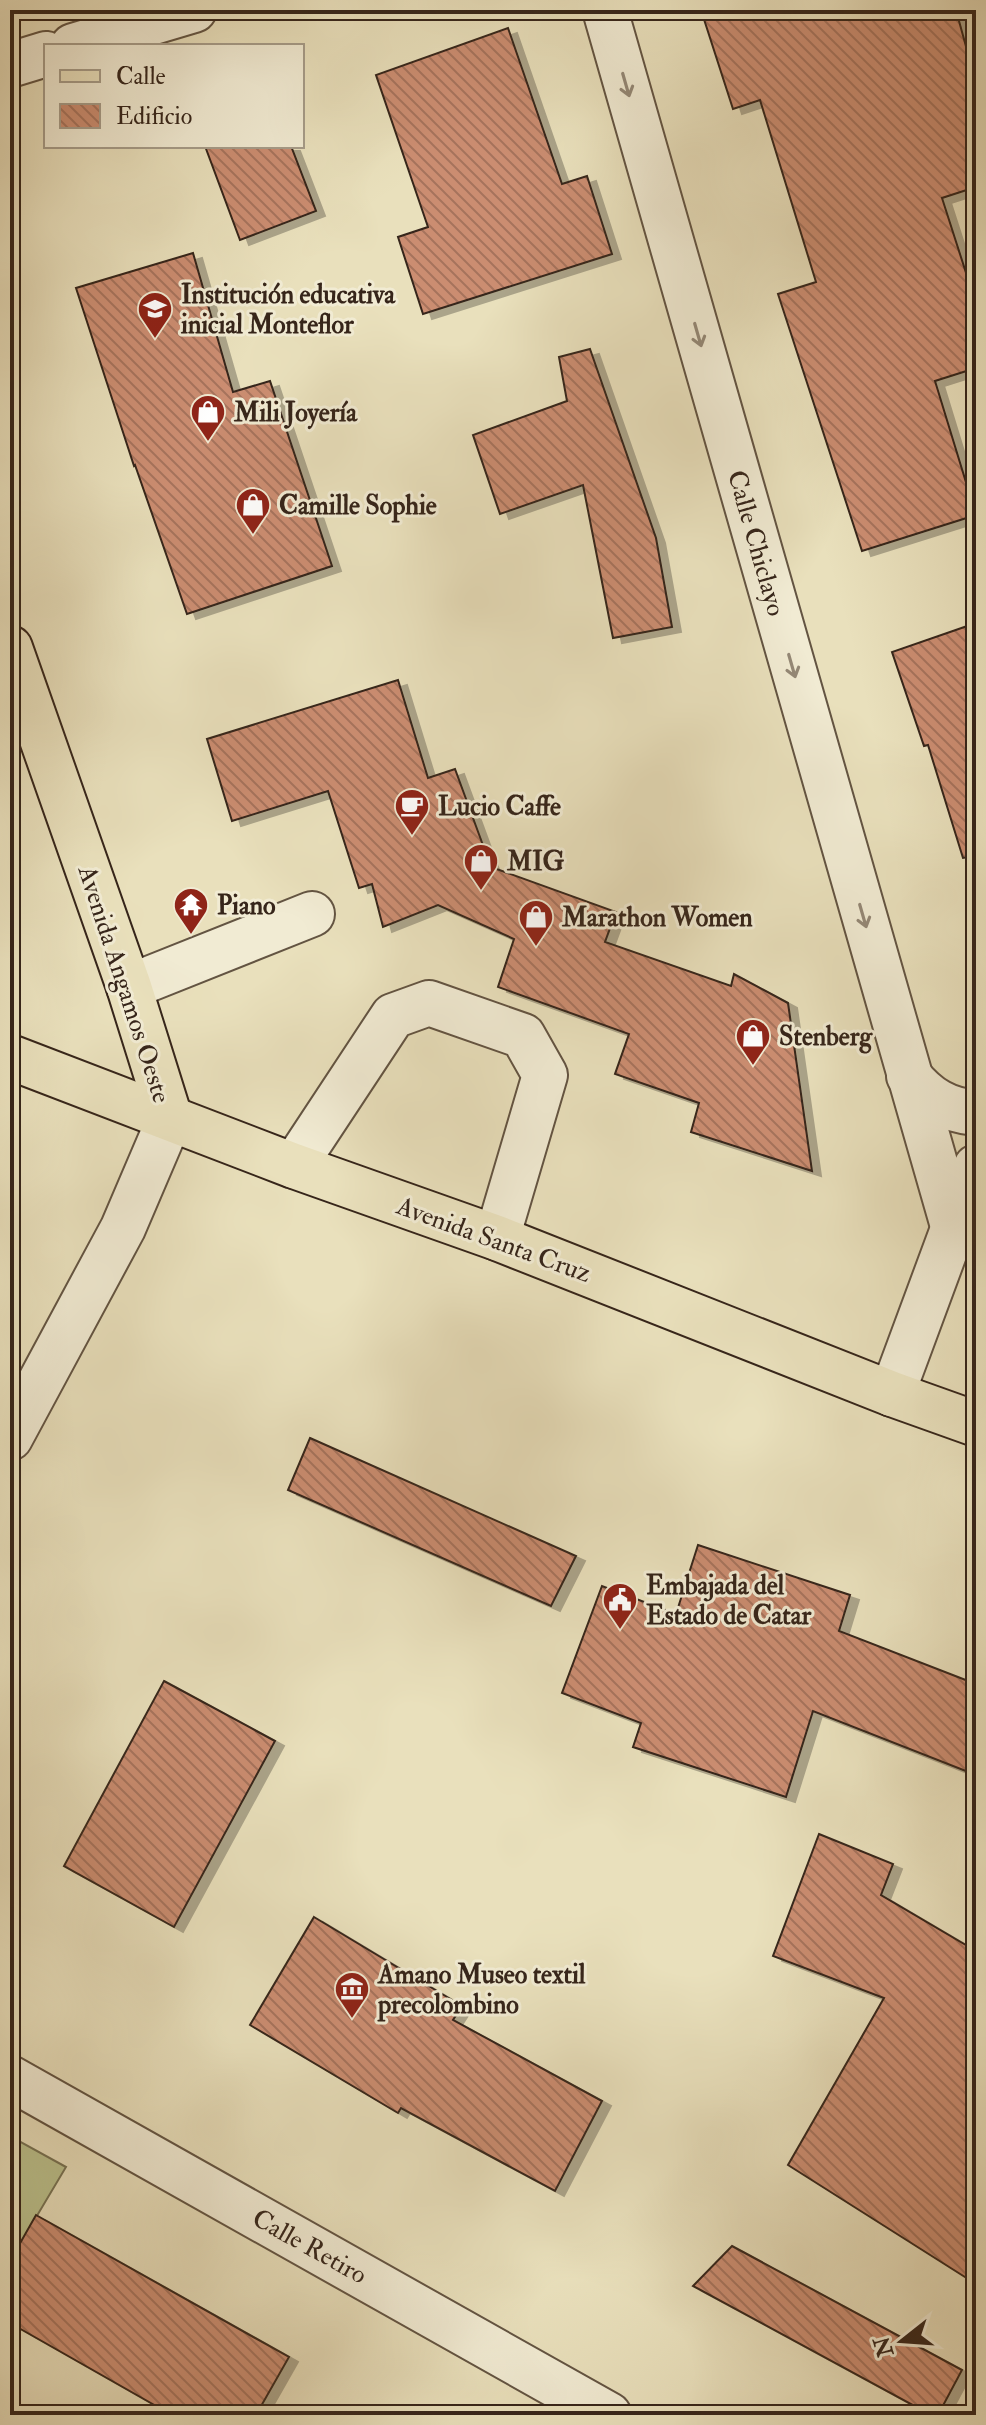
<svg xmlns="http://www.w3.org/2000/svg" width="986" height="2425" font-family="'IM FELL Double Pica',serif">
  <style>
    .green { fill: #bbc18d; stroke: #787354; stroke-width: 2 }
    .building { fill: url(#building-back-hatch); stroke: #36251a; stroke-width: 2; filter: url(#shadow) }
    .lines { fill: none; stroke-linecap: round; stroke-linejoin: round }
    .minor-casing { stroke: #635442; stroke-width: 48 }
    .major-casing { stroke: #36251a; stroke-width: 48 }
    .minor { stroke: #f1ebd3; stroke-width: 44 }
    .major { stroke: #e9e0bc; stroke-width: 44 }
    .oneway { stroke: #948876 }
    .labels { text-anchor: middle; stroke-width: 6; stroke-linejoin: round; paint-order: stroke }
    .poi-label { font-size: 26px; font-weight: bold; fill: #36251a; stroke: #f1ebd3; text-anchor: start }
    .street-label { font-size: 26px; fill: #36251a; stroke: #f1ebd3 }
  </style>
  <defs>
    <pattern id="building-back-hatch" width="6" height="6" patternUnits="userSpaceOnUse" patternTransform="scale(2)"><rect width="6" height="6" fill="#cb8d71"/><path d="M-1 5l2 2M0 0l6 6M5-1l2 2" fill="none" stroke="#a6735c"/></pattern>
    <filter id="shadow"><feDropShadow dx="9" dy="5" stdDeviation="0" flood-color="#0004"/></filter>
  </defs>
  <rect width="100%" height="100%" fill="#e9e0bc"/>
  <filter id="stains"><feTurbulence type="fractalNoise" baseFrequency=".0025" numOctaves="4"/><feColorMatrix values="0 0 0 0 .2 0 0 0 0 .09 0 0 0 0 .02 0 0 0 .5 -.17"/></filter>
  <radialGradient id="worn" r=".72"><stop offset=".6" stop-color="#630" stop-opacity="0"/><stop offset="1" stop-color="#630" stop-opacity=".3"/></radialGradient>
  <polygon class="green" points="10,2136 66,2167 16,2251 10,2248"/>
  <g class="building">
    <polygon points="701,10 956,10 976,83 976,187 942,198 976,304 976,368 935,381 976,515 862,551 778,294 816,282 760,100 733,109"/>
    <polygon points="508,28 562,184 587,176 612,254 423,314 398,237 428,227 376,75"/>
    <polygon points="205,146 291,146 316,211 240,240"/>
    <polygon points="193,253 233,392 270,381 332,566 187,614 135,465 134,466 76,288"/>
    <polygon points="590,349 656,538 672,627 613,638 583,485 500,514 473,435 567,401 559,357"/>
    <polygon points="976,623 976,856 963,858 928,745 924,746 892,652"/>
    <polygon points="398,680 428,778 455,769 491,867 616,912 605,942 731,986 734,974 788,1003 812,1171 691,1132 699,1103 615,1074 629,1034 498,987 514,939 438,905 383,927 372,884 359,888 328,791 232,821 207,739"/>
    <polygon points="310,1438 576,1556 551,1606 288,1490"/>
    <polygon points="698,1545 850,1595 839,1631 976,1684 976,1775 813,1711 786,1797 633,1747 641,1723 562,1693 602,1586 676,1614"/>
    <polygon points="164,1681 275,1741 174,1927 64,1866"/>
    <polygon points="819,1834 893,1864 881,1895 976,1951 976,2284 788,2165 884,1998 773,1956"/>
    <polygon points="314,1917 462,2006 453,2020 602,2101 555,2191 401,2108 398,2113 250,2025"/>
    <polygon points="36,2215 289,2357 256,2415 172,2415 10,2323 10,2261"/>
    <polygon points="732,2246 962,2370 938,2415 931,2415 693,2286"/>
  </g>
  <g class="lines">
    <defs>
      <g id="minor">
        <polyline points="605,10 953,1226"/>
        <polyline points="73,46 194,10"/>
        <polyline points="10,65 46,54"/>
        <polyline points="129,987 312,914"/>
        <path d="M909,1076C928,1099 946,1110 976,1113"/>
        <polyline points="294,1166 393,1016 429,1003 523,1036 545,1075 497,1238"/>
        <polyline points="892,1394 976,1167"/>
        <polyline points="10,1438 123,1228 170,1118"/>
        <polyline points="10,2078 609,2415"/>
      </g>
      <g id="major">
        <polyline points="10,648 129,987 170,1118"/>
        <polyline points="10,1057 294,1166 497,1238 892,1394 976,1424"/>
      </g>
    </defs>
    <use href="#minor" class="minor-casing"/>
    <use href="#major" class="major-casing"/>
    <use href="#minor" class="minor"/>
    <use href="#major" class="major"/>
  </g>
  <defs><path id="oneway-shaft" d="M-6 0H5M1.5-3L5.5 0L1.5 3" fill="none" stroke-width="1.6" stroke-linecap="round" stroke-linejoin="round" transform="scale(2)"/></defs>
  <g class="oneway">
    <use href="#oneway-shaft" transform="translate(626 85) rotate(74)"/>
    <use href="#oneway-shaft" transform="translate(698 335) rotate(74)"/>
    <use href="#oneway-shaft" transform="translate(792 666) rotate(74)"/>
    <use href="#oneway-shaft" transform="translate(863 916) rotate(74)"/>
  </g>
  <defs>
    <symbol id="school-pin" viewBox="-11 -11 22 30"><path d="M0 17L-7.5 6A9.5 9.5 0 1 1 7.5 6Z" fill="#8f2418" stroke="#f1ebd3"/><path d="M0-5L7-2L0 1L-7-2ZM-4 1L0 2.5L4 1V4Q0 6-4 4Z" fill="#fff"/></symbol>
    <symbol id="shop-pin" viewBox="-11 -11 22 30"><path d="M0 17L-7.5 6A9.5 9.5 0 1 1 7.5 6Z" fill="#8f2418" stroke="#f1ebd3"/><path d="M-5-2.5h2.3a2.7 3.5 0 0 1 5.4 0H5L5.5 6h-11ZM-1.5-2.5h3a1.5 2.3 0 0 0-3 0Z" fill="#fff"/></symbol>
    <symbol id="cafe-pin" viewBox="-11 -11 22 30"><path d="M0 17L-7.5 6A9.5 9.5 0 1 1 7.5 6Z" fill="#8f2418" stroke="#f1ebd3"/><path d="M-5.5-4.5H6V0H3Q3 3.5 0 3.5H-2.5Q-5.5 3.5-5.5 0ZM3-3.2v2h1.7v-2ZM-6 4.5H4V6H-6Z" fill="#fff"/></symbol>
    <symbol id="temple-pin" viewBox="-11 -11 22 30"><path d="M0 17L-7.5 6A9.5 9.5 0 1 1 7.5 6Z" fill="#8f2418" stroke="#f1ebd3"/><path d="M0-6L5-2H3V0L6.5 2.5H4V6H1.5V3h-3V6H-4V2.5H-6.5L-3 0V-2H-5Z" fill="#fff"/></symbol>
    <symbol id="civic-pin" viewBox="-11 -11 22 30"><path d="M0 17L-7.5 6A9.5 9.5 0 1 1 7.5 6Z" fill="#8f2418" stroke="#f1ebd3"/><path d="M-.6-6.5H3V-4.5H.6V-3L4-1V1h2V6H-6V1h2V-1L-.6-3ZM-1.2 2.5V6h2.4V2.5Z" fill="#fff"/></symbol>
    <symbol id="museum-pin" viewBox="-11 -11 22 30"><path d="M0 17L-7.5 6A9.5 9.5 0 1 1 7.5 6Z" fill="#8f2418" stroke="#f1ebd3"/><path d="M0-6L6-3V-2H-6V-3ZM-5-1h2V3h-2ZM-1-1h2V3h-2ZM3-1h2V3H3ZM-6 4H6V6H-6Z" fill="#fff"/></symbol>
  </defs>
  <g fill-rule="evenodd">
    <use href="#school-pin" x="135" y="289" width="40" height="54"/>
    <use href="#shop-pin" x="188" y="392" width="40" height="54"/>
    <use href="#shop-pin" x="233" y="485" width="40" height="54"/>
    <use href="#cafe-pin" x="392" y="786" width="40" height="54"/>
    <use href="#shop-pin" x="461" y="841" width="40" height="54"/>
    <use href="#temple-pin" x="171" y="885" width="40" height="54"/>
    <use href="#shop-pin" x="516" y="897" width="40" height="54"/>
    <use href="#shop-pin" x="733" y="1016" width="40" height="54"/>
    <use href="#civic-pin" x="600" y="1580" width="40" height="54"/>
    <use href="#museum-pin" x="332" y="1969" width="40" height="54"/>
  </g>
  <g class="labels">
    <g class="poi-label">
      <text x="181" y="303">Institución educativa<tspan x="181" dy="30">inicial Monteflor</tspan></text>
      <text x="234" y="421">Mili Joyería</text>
      <text x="279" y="514">Camille Sophie</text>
      <text x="438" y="815">Lucio Caffe</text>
      <text x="507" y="870">MIG</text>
      <text x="217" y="914">Piano</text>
      <text x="562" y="926">Marathon Women</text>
      <text x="779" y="1045">Stenberg</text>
      <text x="646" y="1594">Embajada del<tspan x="646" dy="30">Estado de Catar</tspan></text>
      <text x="378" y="1983">Amano Museo textil<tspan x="378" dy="30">precolombino</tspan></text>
    </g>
    <g class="street-label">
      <text transform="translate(757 543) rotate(74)" y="9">Calle Chiclayo</text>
      <text transform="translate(125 984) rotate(72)" y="9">Avenida Angamos Oeste</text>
      <text transform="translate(494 1239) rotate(20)" y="9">Avenida Santa Cruz</text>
      <text transform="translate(310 2246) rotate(29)" y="9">Calle Retiro</text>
    </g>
  </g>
  <rect width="986" height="2425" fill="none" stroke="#e9e0bc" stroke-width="40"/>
  <rect x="12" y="12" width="962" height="2401" fill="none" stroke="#36251a" stroke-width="4"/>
  <rect x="20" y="20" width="946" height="2385" fill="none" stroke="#36251a" stroke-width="2"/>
  <rect x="44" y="44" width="260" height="104" fill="#f1ebd3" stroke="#a69c89" stroke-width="2"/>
  <rect x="60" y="70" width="40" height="12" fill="#e9e0bc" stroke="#a69c89" stroke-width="2"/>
  <text x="116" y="84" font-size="24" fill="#36251a">Calle</text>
  <rect x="60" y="104" width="40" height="24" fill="url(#building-back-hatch)" stroke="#a69c89" stroke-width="2"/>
  <text x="116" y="124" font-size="24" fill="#36251a">Edificio</text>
  <g transform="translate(902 2341) rotate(253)" stroke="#f1ebd3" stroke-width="6" paint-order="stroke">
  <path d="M0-6L14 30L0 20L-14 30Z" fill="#36251a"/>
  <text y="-12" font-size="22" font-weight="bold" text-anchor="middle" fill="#36251a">N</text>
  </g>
  <rect width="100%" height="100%" filter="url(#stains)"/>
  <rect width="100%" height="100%" fill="url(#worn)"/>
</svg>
